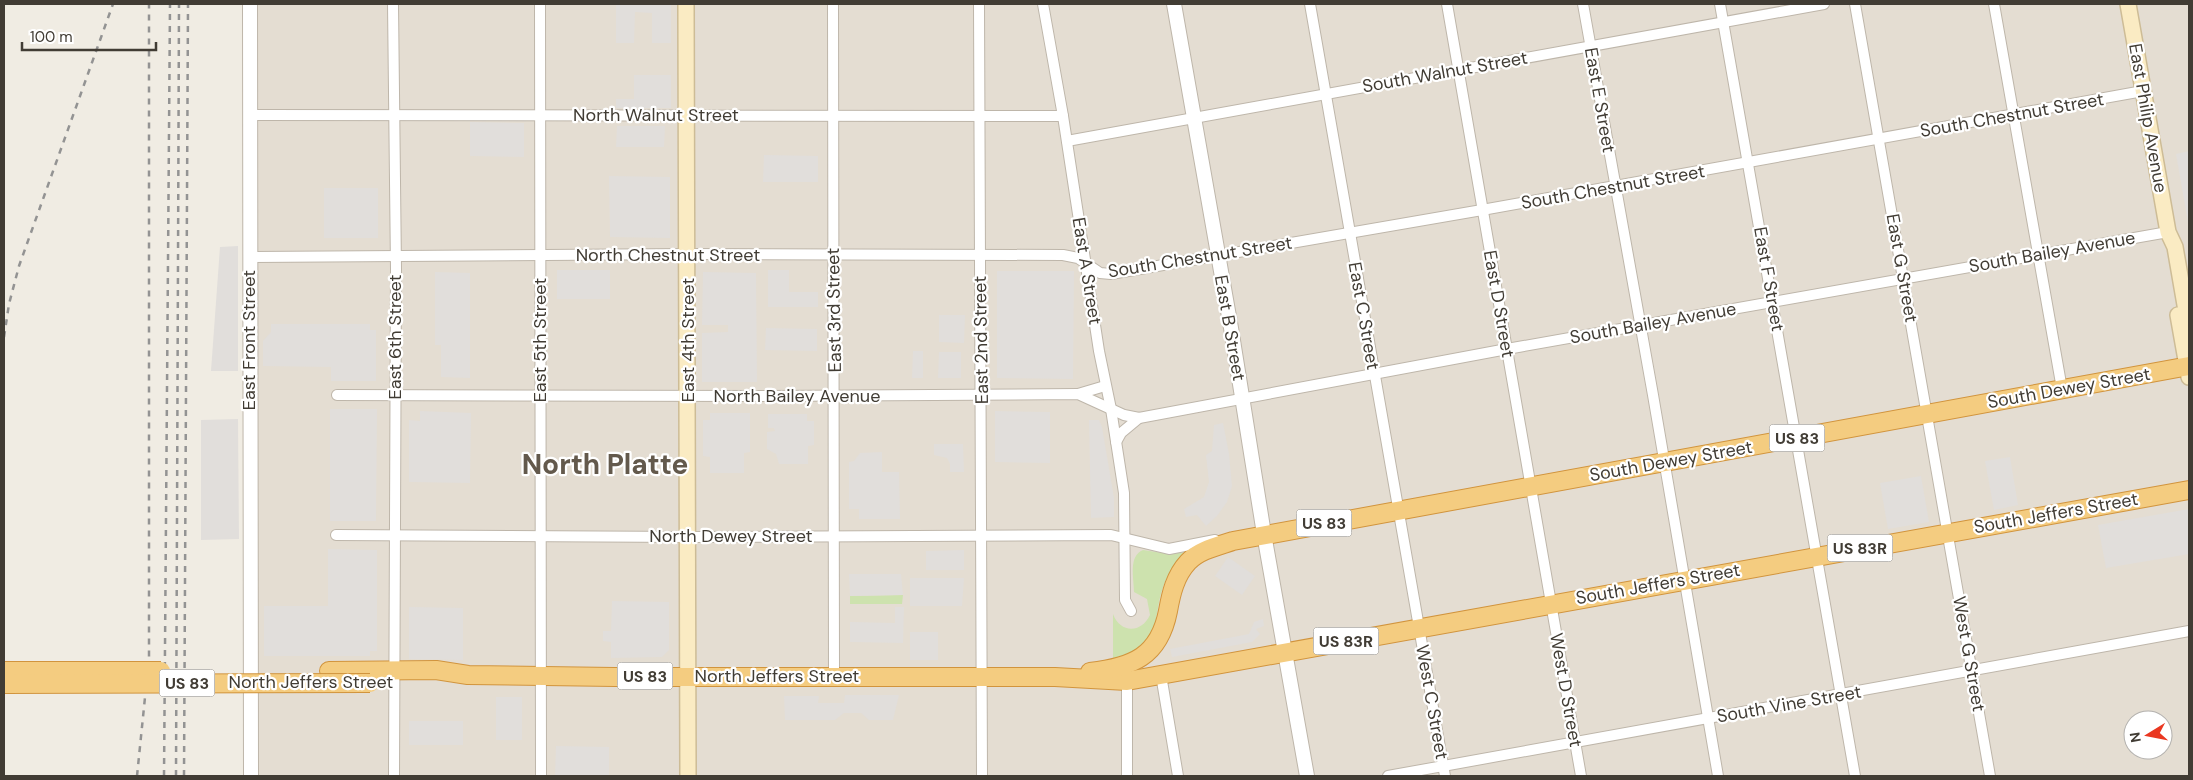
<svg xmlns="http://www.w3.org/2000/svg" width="2193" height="780" font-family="'DM Sans',sans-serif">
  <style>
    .residential { fill: #e4ddd2; fill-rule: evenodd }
    .grass { fill: #cde2ae }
    .parking { fill: #e1dedb }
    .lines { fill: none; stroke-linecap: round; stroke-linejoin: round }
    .minor-casing { stroke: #beb6aa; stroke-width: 12 }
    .tertiary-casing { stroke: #beb6aa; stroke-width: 16 }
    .secondary-casing { stroke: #cdbc96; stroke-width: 18 }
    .trunk-casing { stroke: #d1943d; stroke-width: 20 }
    .minor { stroke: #fff; stroke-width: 10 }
    .tertiary { stroke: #fff; stroke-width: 14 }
    .secondary { stroke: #faebc3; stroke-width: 15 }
    .trunk { stroke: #f4cc80; stroke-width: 18 }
    .rail { stroke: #939393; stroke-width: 2.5; stroke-dasharray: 6 6; stroke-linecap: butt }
    .trunk-bridge-casing { stroke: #d1943d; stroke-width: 20; stroke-linecap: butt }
    .trunk-bridge { stroke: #f4cc80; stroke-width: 18 }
    .labels { text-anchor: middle; stroke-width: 4.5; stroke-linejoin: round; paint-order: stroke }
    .shield { fill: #fff; stroke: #7a7671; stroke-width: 1 }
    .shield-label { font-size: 16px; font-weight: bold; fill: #413c34 }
    .street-label { font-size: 18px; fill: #413c34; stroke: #fff }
    .town-label { font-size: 28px; font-weight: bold; fill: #63594c; stroke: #fff }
  </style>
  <rect width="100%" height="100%" fill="#f0ece3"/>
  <path class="residential" d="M244,4H2189V776H249ZM2133,720H2163V750H2133Z"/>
  <g class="grass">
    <path d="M1143,550L1169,554L1186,552C1176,563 1168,573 1163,587C1154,612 1161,634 1134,652C1128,656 1120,658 1113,661V614C1120,633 1141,634 1150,615L1147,599L1134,592C1134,578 1128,556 1143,550Z"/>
    <polygon points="903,595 902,604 850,604 850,596"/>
  </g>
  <g class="parking">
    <polygon points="616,4 671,4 671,43 652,43 652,13 635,12 634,43 616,43"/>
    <polygon points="634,75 671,75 671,108 616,108 616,99 634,99"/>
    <polygon points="470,122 524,123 524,157 470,156"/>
    <polygon points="617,126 665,126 664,147 616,147"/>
    <polygon points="2189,151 2189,228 2176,154"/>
    <polygon points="764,155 818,156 818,182 763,182"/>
    <polygon points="609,176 670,177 670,238 610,237"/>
    <rect x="324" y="188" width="54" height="50"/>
    <polygon points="238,246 238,371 211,371 220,247"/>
    <rect x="557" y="270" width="53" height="29"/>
    <polygon points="768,270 789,270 789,292 818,292 818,307 768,307"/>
    <polygon points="997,271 1074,271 1073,379 997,378"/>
    <polygon points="435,272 470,273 470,378 441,377 441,345 435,345"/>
    <polygon points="703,272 756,273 757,382 702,382 702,333 728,332 728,325 702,325"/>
    <polygon points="939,315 965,315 964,343 939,342"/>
    <polygon points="271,324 370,324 370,330 376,330 376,381 331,381 331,367 263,366 263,341 271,332"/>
    <polygon points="766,328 817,329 817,351 765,350"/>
    <polygon points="913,351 923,351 923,378 912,378"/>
    <polygon points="939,352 961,352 961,378 938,378"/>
    <polygon points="330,409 377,409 376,521 330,521"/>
    <polygon points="420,411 471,413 470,483 409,482 409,420 420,421"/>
    <polygon points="995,411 1050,412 1050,463 995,462"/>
    <polygon points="710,413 750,413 750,452 744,453 744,473 710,473 710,457 703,456 703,420 710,420"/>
    <polygon points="768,414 807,414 807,421 814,421 814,445 808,446 808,464 779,464 776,454 767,449 767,432 775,431 774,428 768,428"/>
    <polygon points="238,419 239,539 201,540 201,420"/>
    <polygon points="1089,420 1099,420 1102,427 1114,498 1114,517 1091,518"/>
    <polygon points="1223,423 1229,454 1232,486 1227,502 1217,516 1206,526 1197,515 1186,517 1184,509 1204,497 1209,482 1206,455 1212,451 1214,425"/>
    <polygon points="934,444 963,444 964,472 950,472 950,464 947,458 934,455"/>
    <polygon points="882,452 882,472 899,472 900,519 859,519 859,509 849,509 849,462 854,461 860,453"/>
    <polygon points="2010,457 2018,505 1994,510 1985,461"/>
    <polygon points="1921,476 1929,522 1888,529 1880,483"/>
    <polygon points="2189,509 2189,554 2106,568 2098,525"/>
    <polygon points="328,549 377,550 377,651 370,651 370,656 264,656 264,606 328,606"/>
    <polygon points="964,550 964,570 926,570 926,551"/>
    <polygon points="1228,557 1255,576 1242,595 1215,576"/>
    <polygon points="849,574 901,574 903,595 850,596"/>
    <polygon points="910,578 964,578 962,606 910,606"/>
    <polygon points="612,601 669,602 669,650 662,657 611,658 611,642 603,641 603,631 611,631"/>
    <polygon points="409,607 463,608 463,660 409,659"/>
    <polygon points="895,607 904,607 903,643 850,642 850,622 895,623"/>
    <polygon points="1263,619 1264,626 1256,629 1260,634 1252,642 1172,657 1170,649 1249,634 1254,622"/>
    <rect x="910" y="632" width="28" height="28"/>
    <polygon points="845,695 899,695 893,720 869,720 861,713 844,713 835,720 785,720 784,696 819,696 818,703 844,703"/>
    <rect x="496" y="697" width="26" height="43"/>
    <rect x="409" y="721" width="54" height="24"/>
    <polygon points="556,746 609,747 609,776 555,776"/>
  </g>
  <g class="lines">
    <defs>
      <g id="minor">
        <polyline points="393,4 396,269 394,776"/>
        <polyline points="540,4 541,776"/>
        <polyline points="833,4 834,676"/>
        <polyline points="979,4 982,776"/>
        <polyline points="1043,4 1063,116 1099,351 1111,409 1124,493 1125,600 1131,611"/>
        <polyline points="1310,4 1445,776"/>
        <polyline points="1447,4 1581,776"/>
        <polyline points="1583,4 1653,395 1718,776"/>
        <polyline points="1720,4 1855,776"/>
        <polyline points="1855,4 1990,776"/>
        <polyline points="1994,4 2062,389"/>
        <polyline points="249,115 1063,116"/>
        <polyline points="1067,141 1824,4"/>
        <polyline points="249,257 688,254 1063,255 1078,258 1100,273 1111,274 1482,210 2143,91"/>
        <polyline points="1078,394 1105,386"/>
        <polyline points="337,395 759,396 1078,394 1124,415 1139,418 1507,349 2168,232"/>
        <polyline points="1116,442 1121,433 1139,418"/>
        <polyline points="336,535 688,537 1111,535 1169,549 1215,540"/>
        <polyline points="1161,675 1178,776"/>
        <polyline points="1127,681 1127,776"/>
        <polyline points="1388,776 2189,631"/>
      </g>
      <g id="tertiary">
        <polyline points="250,4 251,776"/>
        <polyline points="1174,4 1231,328 1264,534 1307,776"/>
      </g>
      <g id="secondary">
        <polyline points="686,4 688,776"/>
        <polyline points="2128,4 2168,232 2175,247 2189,328"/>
        <polyline points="2178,315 2189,377"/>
      </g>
      <g id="trunk">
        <polyline points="329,671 436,670 468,675 615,677 1055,677 1127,681 2189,490"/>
        <path d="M1090,672C1132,667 1159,657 1168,611C1171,594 1175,576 1188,562C1199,550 1218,546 1233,541L2189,366"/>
      </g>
    </defs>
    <use href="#minor" class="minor-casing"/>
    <use href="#tertiary" class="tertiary-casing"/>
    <use href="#secondary" class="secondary-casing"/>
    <use href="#trunk" class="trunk-casing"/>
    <use href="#minor" class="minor"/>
    <use href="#tertiary" class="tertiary"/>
    <use href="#secondary" class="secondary"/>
    <use href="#trunk" class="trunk"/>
    <g class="rail">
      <polyline points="4,337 9,304 19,266 113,4"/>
      <polyline points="137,776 149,658 149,4"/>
      <polyline points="164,776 170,4"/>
      <polyline points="176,776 179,4"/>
      <polyline points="184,776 188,4"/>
    </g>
    <defs>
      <g id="trunk-bridge">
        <polyline points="4,671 161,671"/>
        <polyline points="4,684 370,683"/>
      </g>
    </defs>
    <use href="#trunk-bridge" class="trunk-bridge-casing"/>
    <use href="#trunk-bridge" class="trunk-bridge"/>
  </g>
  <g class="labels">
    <g class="shield">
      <rect x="1769.5" y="424.5" width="55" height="27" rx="4"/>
      <rect x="1296.5" y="509.5" width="55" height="27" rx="4"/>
      <rect x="1827.5" y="534.5" width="65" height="27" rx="4"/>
      <rect x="1313.5" y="627.5" width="65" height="27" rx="4"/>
      <rect x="617.5" y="662.5" width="55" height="27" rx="4"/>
      <rect x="159.5" y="669.5" width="55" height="27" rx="4"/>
    </g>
    <g class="shield-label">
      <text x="1797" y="444">US 83</text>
      <text x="1324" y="529">US 83</text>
      <text x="1860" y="554">US 83R</text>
      <text x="1346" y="647">US 83R</text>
      <text x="645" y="682">US 83</text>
      <text x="187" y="689">US 83</text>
    </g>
    <g class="street-label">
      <text transform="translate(1445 72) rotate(-10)" y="6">South Walnut Street</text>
      <text transform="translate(1600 100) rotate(80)" y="6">East E Street</text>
      <text x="656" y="121">North Walnut Street</text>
      <text transform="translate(2012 115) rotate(-10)" y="6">South Chestnut Street</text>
      <text transform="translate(2148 118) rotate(80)" y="6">East Philip Avenue</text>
      <text transform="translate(1613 187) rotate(-10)" y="6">South Chestnut Street</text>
      <text transform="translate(2052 252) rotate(-10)" y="6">South Bailey Avenue</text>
      <text x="668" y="261">North Chestnut Street</text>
      <text transform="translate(1200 257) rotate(-9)" y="6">South Chestnut Street</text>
      <text transform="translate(1902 268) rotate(80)" y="6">East G Street</text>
      <text transform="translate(1087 271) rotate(81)" y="6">East A Street</text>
      <text transform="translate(1769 279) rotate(80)" y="6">East F Street</text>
      <text transform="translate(1499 304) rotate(80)" y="6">East D Street</text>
      <text transform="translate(834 310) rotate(-91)" y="6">East 3rd Street</text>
      <text transform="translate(1364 316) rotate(80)" y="6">East C Street</text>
      <text transform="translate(1653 323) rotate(-10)" y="6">South Bailey Avenue</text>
      <text transform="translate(1230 328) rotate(80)" y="6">East B Street</text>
      <text transform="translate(395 337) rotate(-90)" y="6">East 6th Street</text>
      <text transform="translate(249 340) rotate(-90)" y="6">East Front Street</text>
      <text transform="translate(540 340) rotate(-90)" y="6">East 5th Street</text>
      <text transform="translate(688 340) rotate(-90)" y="6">East 4th Street</text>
      <text transform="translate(981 340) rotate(-91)" y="6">East 2nd Street</text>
      <text transform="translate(2069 388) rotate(-10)" y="6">South Dewey Street</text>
      <text x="797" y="402">North Bailey Avenue</text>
      <text transform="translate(1671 461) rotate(-10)" y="6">South Dewey Street</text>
      <text transform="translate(2056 513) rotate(-10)" y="6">South Jeffers Street</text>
      <text x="731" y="542">North Dewey Street</text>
      <text transform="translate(1658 584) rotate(-10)" y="6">South Jeffers Street</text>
      <text transform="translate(1969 654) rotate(80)" y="6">West G Street</text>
      <text x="777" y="682">North Jeffers Street</text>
      <text x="311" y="688">North Jeffers Street</text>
      <text transform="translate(1566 690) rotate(80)" y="6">West D Street</text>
      <text transform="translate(1432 702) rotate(80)" y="6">West C Street</text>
      <text transform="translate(1789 704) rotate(-10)" y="6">South Vine Street</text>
    </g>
    <g class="town-label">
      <text x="605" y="474">North Platte</text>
    </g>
  </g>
  <rect width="2193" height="780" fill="none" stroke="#413c34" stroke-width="10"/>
  <g transform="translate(2148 735) rotate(260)"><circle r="24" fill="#ffffff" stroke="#b3b1ae"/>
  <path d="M0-4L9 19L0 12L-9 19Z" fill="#ea3720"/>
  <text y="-8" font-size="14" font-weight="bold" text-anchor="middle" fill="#413c34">N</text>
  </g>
  <path d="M22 42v8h134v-8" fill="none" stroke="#413c34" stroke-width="2.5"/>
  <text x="30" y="42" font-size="15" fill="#413c34" stroke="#ffffff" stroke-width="4" paint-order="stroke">100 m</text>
</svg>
